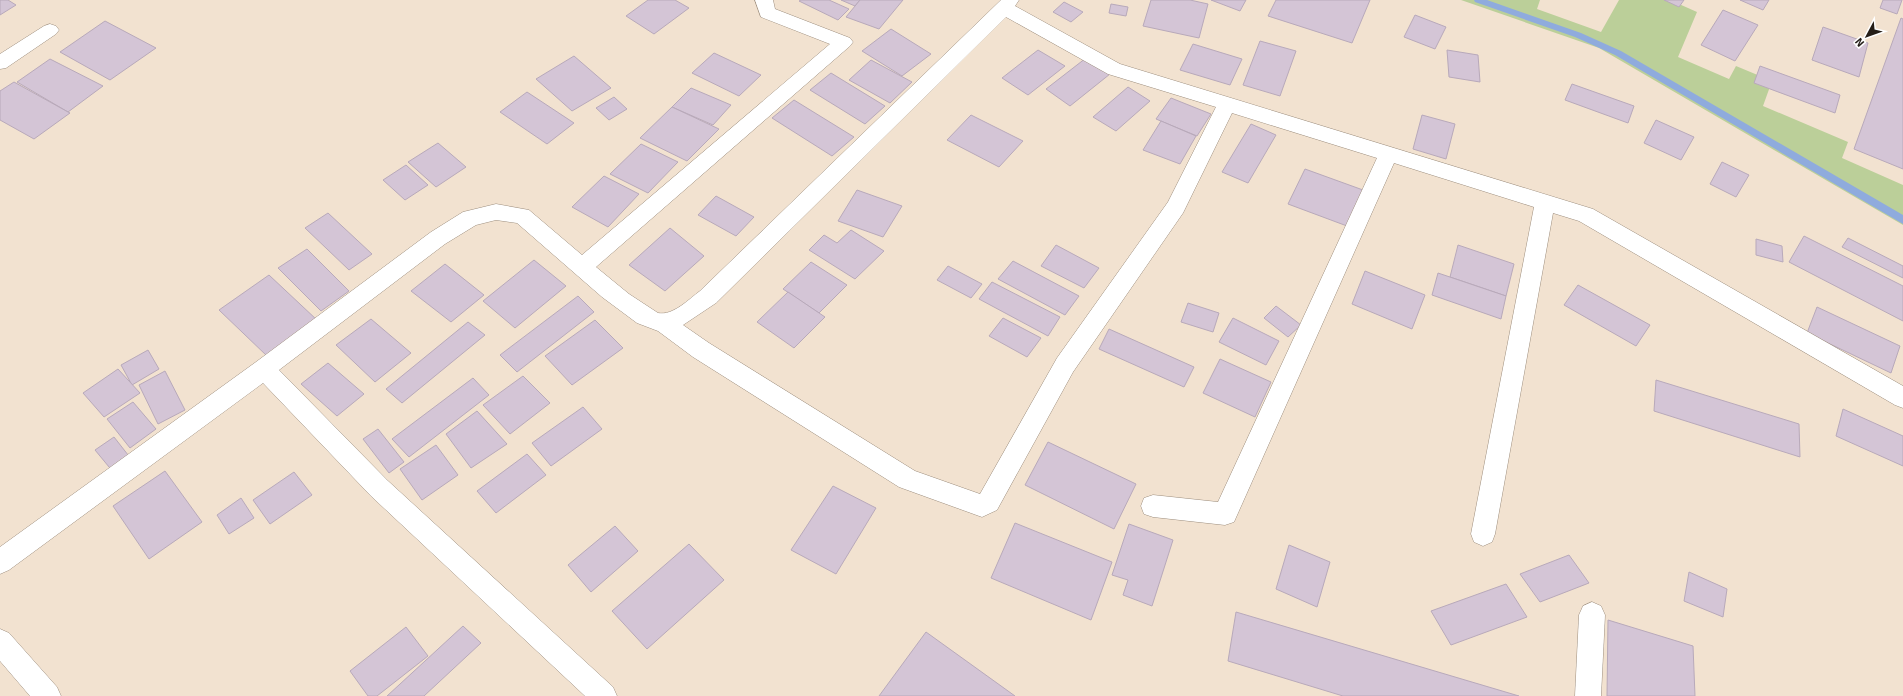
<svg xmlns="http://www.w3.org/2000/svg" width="1903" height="696" font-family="Signika,sans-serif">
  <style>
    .green { fill: #bbcf99 }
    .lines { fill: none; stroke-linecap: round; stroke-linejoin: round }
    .stream { fill: #8fabdd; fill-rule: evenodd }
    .building { fill: #d4c5d6; stroke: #b8a9ba }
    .minor-casing { stroke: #9d8e7e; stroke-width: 1 }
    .minor { fill: #fff; fill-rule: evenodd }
  </style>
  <rect width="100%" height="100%" fill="#f2e2d0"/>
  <polygon class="green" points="1461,0 1540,0 1537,9 1601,32 1619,0 1670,0 1697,12 1678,57 1729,79 1736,66 1772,81 1763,106 1848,142 1842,158 1903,185 1903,225 1599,48"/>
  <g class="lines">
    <polygon class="stream" points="1474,0 1487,0 1581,33 1621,51 1903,215 1903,224 1615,55 1575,37 1475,2"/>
  </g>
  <g class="building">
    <polygon points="0,0 8,0 16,5 0,15"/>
    <polygon points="648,0 675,0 689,8 654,34 626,16"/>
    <polygon points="801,0 829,0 849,9 838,20 799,1"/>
    <polygon points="841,0 860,0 855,6"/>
    <polygon points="860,0 903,0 879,29 846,17"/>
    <polygon points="1151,0 1190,0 1208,4 1199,38 1143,26"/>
    <polygon points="1211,0 1246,0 1240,11"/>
    <polygon points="1276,0 1370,0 1352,43 1268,16"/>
    <polygon points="1664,0 1684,0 1679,7"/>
    <polygon points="1740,0 1769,0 1763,10"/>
    <polygon points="1883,0 1902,0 1897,14 1880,8"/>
    <polygon points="1064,2 1083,12 1071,22 1053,12"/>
    <polygon points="1111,4 1128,7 1126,16 1109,13"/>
    <polygon points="1723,10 1758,25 1735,61 1701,45"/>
    <polygon points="1415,15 1446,27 1435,49 1404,37"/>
    <polygon points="1901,18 1903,19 1903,169 1854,149"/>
    <polygon points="105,21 156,48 110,80 60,52"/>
    <polygon points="1823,27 1868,43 1859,77 1812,60"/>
    <polygon points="891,29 931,54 902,76 862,51"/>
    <polygon points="1260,41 1296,51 1280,96 1243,85"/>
    <polygon points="1193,44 1242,59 1230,85 1180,70"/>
    <polygon points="1038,50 1065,66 1028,95 1002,78"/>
    <polygon points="1447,50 1478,55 1480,82 1449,77"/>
    <polygon points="714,53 761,75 739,96 692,73"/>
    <polygon points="574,56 611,88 572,111 536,79"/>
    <polygon points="1086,58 1110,74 1070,106 1046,89"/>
    <polygon points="50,59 103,86 68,112 17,82"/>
    <polygon points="871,60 912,82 890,103 849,80"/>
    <polygon points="1760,66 1840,95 1835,113 1754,83"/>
    <polygon points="831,73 885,106 865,124 810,90"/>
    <polygon points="14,82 68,112 70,113 34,139 0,120 0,91"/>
    <polygon points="1572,84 1634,106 1628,123 1565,100"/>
    <polygon points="1128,87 1150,101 1116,131 1093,117"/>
    <polygon points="691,88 731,105 713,125 672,107"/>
    <polygon points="527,92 574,123 547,144 500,112"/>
    <polygon points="614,97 627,109 609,120 596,108"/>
    <polygon points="1171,98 1211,114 1197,136 1156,119"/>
    <polygon points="794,100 854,137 832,156 772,118"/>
    <polygon points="672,107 719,129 687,161 640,138"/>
    <polygon points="971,115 1023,141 999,167 947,140"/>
    <polygon points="1422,115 1455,124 1446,159 1413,149"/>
    <polygon points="1656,120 1694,137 1681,160 1644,143"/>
    <polygon points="1161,121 1196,136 1180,164 1143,150"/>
    <polygon points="1251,124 1276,135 1248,183 1222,172"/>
    <polygon points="438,143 466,167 436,187 408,162"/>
    <polygon points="641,144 678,162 648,193 610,174"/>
    <polygon points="1722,162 1749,175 1736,197 1710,184"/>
    <polygon points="406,165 428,185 405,200 383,180"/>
    <polygon points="1305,169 1363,190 1347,226 1288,204"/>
    <polygon points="604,176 639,194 608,227 572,207"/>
    <polygon points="857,190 902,206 883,237 838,221"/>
    <polygon points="716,196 754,217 736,236 698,215"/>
    <polygon points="328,213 372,254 349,270 305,228"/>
    <polygon points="670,228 704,256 665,291 629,265"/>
    <polygon points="851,230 884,251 855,279 809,250 824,235 837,243"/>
    <polygon points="1804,236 1903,286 1903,321 1789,262"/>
    <polygon points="1848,238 1903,266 1903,278 1842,247"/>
    <polygon points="1756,239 1782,246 1783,262 1756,255"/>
    <polygon points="1056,245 1099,268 1084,288 1041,266"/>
    <polygon points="1458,245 1514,264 1506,296 1450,277"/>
    <polygon points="307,249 349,291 321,311 278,268"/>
    <polygon points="534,260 566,286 515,328 483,301"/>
    <polygon points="1013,261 1079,296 1065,315 998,279"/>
    <polygon points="811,262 847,285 819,313 783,289"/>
    <polygon points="445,264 484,295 451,322 411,291"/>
    <polygon points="948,266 982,284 971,298 937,280"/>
    <polygon points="1365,271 1425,295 1412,329 1352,304"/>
    <polygon points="1438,273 1506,296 1501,319 1432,295"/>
    <polygon points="269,275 317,320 267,356 219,310"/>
    <polygon points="992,282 1060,317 1048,336 979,299"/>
    <polygon points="1578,285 1650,325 1636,346 1564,305"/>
    <polygon points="788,292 825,317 794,348 757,322"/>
    <polygon points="578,296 594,312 517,372 500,355"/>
    <polygon points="1188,303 1219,313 1213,332 1181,322"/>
    <polygon points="1276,306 1301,325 1288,337 1264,318"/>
    <polygon points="1817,307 1900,346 1891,373 1807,333"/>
    <polygon points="1003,318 1041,338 1027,357 989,336"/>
    <polygon points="1233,318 1279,341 1266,365 1219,342"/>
    <polygon points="371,319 411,353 375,382 336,345"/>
    <polygon points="595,320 623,348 572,385 545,356"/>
    <polygon points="468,322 485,335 402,403 386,389"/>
    <polygon points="1109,329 1194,367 1184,387 1099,349"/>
    <polygon points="148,350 159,369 132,385 121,365"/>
    <polygon points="1220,359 1271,382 1255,417 1203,393"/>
    <polygon points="328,363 364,394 337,416 301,384"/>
    <polygon points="118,369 140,393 104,417 83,393"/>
    <polygon points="165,371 185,410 158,424 139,385"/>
    <polygon points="523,376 550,403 510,434 483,405"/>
    <polygon points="473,378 489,395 409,457 392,439"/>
    <polygon points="1656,380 1799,424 1800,457 1654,411"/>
    <polygon points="133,402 156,429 130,448 107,419"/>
    <polygon points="583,407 602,429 551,466 532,443"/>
    <polygon points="1843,409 1903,436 1903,466 1836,436"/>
    <polygon points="477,411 507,444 471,468 446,434"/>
    <polygon points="378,429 404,462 389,473 363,439"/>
    <polygon points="114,437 132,460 114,473 95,450"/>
    <polygon points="1048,442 1136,484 1114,529 1025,485"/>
    <polygon points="436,445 458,475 422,500 400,469"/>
    <polygon points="527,454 546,475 496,513 477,491"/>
    <polygon points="165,471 202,522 149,559 113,506"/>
    <polygon points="294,472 312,495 270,524 253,500"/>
    <polygon points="833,486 876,508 836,574 791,550"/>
    <polygon points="241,498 254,518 229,534 217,515"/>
    <polygon points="1015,523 1112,562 1091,620 991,578"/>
    <polygon points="1129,524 1173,540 1152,606 1123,595 1128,580 1112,575"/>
    <polygon points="615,526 638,551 591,592 568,565"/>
    <polygon points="689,544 724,580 647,649 612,611"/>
    <polygon points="1289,545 1330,562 1317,607 1276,589"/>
    <polygon points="1569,555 1589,583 1540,602 1520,574"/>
    <polygon points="1689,572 1727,589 1723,617 1684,601"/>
    <polygon points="1506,584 1527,617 1451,645 1431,611"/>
    <polygon points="1236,612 1519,696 1343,696 1228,661"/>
    <polygon points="1608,620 1693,646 1695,696 1607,696"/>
    <polygon points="463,626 481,643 424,696 387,696"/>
    <polygon points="406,627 428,656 377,696 368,696 350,671"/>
    <polygon points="926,632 1015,696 879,696"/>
  </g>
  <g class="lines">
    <defs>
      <g id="minor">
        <path d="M755,0H773L775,9L850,38L853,42L850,46L596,267L629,294L658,313C673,316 689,299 700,291L1001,0H1019L1015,6L1120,64L1593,209L1903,386V408L1895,405L1579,221L1553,213L1495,534L1492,542L1483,546L1474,542L1471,534L1534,207L1394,163L1234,522L1225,525L1153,517L1144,514L1141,506L1144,498L1153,495L1218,502L1377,158L1232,113L1183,213L1073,372L997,510L982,517L899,487L693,357L658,331L637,323L602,297L517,223L496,220L476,225L445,244L279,370L387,480L613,687L617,696H585L371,496L263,383L9,570L0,574V547L256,362L431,232L463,212L496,204L529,210L582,255L830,44L761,17ZM1006,17L1108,74L1216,107L1168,202L1057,358L980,494L915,471L709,343L683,325L716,303Z"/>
        <polygon points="50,24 56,26 59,30 56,34 6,68 0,69 0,54 44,26"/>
        <polygon points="1592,602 1601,606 1605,615 1601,696 1575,696 1579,615 1583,606"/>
        <polygon points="0,629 9,633 57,687 61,696 30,696 0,661"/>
      </g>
    </defs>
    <use href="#minor" class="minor-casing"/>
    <use href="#minor" class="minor"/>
  </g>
  <g transform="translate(1867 36) rotate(229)" stroke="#ffffff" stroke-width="3" paint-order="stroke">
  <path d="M0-3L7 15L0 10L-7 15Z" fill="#241e18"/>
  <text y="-6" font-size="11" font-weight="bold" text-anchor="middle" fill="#241e18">N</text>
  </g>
</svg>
